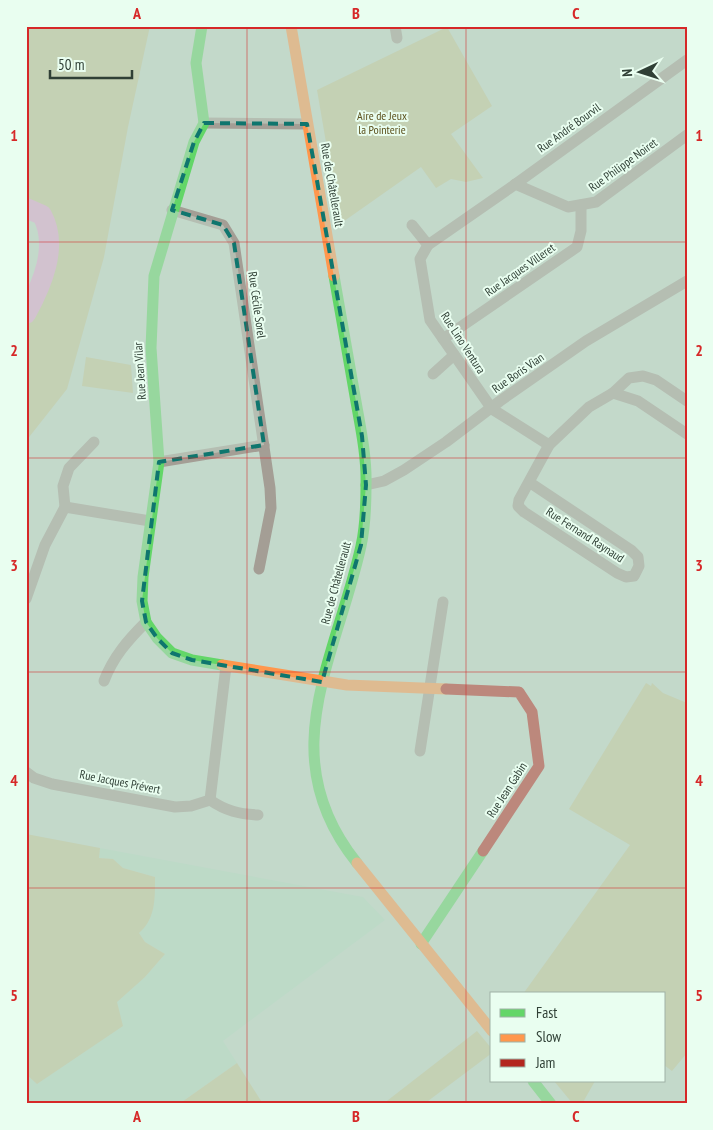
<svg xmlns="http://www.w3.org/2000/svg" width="713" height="1130" font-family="'PT Sans Narrow',sans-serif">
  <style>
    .built { fill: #b7dbc4 }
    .green { fill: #c6c79a }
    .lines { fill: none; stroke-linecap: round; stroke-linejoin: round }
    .river { stroke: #e5a6d6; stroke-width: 20 }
    .street { stroke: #a49e95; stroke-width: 11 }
    .fast { stroke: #63d668; stroke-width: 11 }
    .slow { stroke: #ff974d; stroke-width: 11 }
    .jam { stroke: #b3261e; stroke-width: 11 }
    .marked { fill: none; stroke: #0f766e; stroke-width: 4; stroke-dasharray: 10 6; stroke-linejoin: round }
    .grid { fill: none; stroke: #d62828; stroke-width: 1; stroke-opacity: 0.55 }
    .labels { text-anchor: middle; stroke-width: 4; stroke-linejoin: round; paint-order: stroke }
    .park-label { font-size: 12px; fill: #5b501c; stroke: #e9fef0 }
    .street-label { font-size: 12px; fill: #304036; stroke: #e9fef0 }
    .neatline { fill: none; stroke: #d62828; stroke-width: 2 }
    .grid-label { font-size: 16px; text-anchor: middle; font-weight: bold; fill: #d62828 }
  </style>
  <rect width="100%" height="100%" fill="#c3d9cb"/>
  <polygon class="built" points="100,848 363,897 385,920 223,1041 237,1063 179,1104 26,1104 26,1074 37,1084 126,992 145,977 165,954 145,942 139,933 155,877 123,868 113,859 98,858"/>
  <g class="green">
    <polygon points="26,26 150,26 128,127 104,257 67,389 26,441 26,321 37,307 55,255 53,219 42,209 26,204"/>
    <polygon points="447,27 492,106 451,134 483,178 466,182 451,179 436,188 421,167 340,224 317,90"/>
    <polygon points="86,357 131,365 133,393 82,386"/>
    <polygon points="646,683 651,686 652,683 663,693 687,703 687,1053 672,1071 664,1065 664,994 523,994 630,845 569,809"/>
    <path d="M26,834L100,848L99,858L113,859L123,868L155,877C155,897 156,919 139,933L145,942L165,954L145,977L117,1002L123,1026L37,1084L26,1074Z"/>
    <polygon points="477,1031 492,1049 492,1053 424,1104 383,1104"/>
    <polygon points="237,1063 263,1104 179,1104"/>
    <polygon points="554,1081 595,1081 582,1104 573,1104"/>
  </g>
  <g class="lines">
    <path class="river" d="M26,208L42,215C59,246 42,285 26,314"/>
    <g class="street">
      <polyline points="395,26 397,38"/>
      <polyline points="204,123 307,124"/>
      <polyline points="515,184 568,207 596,202 687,135"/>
      <polyline points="172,210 223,225 234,243 270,488 271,508 259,569"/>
      <polyline points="412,225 428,245"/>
      <polyline points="443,339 577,247 581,231 581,205"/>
      <polyline points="433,374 454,355"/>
      <polyline points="613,393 638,401 687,434"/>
      <polyline points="549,445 492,409 430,320 420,259 428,245 510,188 687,60"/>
      <polyline points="159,462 264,445"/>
      <polyline points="529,482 631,550 638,557 639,566 634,576 626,577 617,573 524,512 518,506 519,500 549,445 589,407 613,393 629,378 643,376 656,380 687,401"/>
      <polyline points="366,485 384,481 404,470 446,442 500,401 586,341 687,281"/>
      <polyline points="65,507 150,521"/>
      <polyline points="26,599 45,545 65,507 63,486 69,468 94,442"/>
      <path d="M104,681C113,657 128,640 146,622"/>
      <polyline points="420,751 443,602"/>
      <polyline points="26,772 34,778 52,784 175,807 191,806 210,800"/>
      <polyline points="210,800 226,666"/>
      <path d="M210,800C226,811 239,814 258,815"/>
    </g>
    <g class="fast">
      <polyline points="202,26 196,63 204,123 194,142 154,276 151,348 159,462 143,577 142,601 146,622 157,638 172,653 192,660 222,665"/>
      <path d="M334,276C341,316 348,356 355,396C360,425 367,456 366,486C366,505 365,528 361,546C336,659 271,756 357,863"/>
      <polyline points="421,944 483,851"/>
      <polyline points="533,1081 551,1104"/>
    </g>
    <g class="slow">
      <polyline points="291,26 334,276"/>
      <polyline points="222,665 347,685 446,689"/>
      <polyline points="357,863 492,1031"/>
    </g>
    <polyline class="jam" points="446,689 519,692 532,712 539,766 483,851"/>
  </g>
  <path d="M0 0H713V1130H0ZM204,123L307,124L362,436L366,485L361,545L322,682L192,660L172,653L157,638L146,622L142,601L159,462L264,445L234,243L223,225L172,210L194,142Z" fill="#c3d9cb" fill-opacity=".55" fill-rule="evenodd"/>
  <path class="marked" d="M204,123L307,124L362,436L366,485L361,545L322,682L192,660L172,653L157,638L146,622L142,601L159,462L264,445L234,243L223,225L172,210L194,142Z"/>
  <path class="grid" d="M247,26V1104M466,26V1104M26,242H687M26,458H687M26,672H687M26,888H687"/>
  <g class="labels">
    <g class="park-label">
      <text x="382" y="120">Aire de Jeux<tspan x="382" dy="14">la Pointerie</tspan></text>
    </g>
    <g class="street-label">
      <text transform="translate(569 128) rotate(-36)" y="4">Rue André Bourvil</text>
      <text transform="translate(623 165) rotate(-36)" y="4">Rue Philippe Noiret</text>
      <text transform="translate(332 185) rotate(80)" y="4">Rue de Châtellerault</text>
      <text transform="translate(520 270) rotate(-35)" y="4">Rue Jacques Villeret</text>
      <text transform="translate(257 305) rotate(82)" y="4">Rue Cécile Sorel</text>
      <text transform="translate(463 343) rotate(57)" y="4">Rue Lino Ventura</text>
      <text transform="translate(140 371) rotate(-94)" y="4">Rue Jean Vilar</text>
      <text transform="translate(518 373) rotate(-35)" y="4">Rue Boris Vian</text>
      <text transform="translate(585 535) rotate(33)" y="4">Rue Fernand Raynaud</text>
      <text transform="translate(336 583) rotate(-75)" y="4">Rue de Châtellerault</text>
      <text transform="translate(120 782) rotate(11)" y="4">Rue Jacques Prévert</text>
      <text transform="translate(507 790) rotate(-57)" y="4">Rue Jean Gabin</text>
    </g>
  </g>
  <rect width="713" height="1130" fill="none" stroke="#e9fef0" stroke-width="55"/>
  <rect x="490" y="992" width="175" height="90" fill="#e9fef0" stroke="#9fb2a6"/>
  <rect x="500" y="1009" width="25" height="8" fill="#63d668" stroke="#9fb2a6"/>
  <text x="536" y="1018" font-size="15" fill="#304036">Fast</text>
  <rect x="500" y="1034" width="25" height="8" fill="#ff974d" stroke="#9fb2a6"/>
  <text x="536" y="1042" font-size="15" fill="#304036">Slow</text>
  <rect x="500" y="1059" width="25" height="8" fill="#b3261e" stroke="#9fb2a6"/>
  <text x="536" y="1068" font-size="15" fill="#304036">Jam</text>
  <g transform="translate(640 72) rotate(266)" stroke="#e9fef0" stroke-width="4" paint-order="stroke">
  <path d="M0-4L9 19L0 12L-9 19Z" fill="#304036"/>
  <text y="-8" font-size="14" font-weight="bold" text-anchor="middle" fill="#304036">N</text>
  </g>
  <path d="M50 70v8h82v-8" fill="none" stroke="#304036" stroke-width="2.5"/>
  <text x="58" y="70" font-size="15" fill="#304036" stroke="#e9fef0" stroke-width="4" paint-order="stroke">50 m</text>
  <rect x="28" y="28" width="658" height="1074" class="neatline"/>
  <g class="grid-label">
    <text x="137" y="19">A</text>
    <text x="356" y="19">B</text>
    <text x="576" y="19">C</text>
    <text x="14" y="141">1</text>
    <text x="699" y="141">1</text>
    <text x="14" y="356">2</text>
    <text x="699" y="356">2</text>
    <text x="14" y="571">3</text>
    <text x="699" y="571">3</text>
    <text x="14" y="786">4</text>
    <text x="699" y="786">4</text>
    <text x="14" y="1001">5</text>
    <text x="699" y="1001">5</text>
    <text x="137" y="1122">A</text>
    <text x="356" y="1122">B</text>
    <text x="576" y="1122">C</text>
  </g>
</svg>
